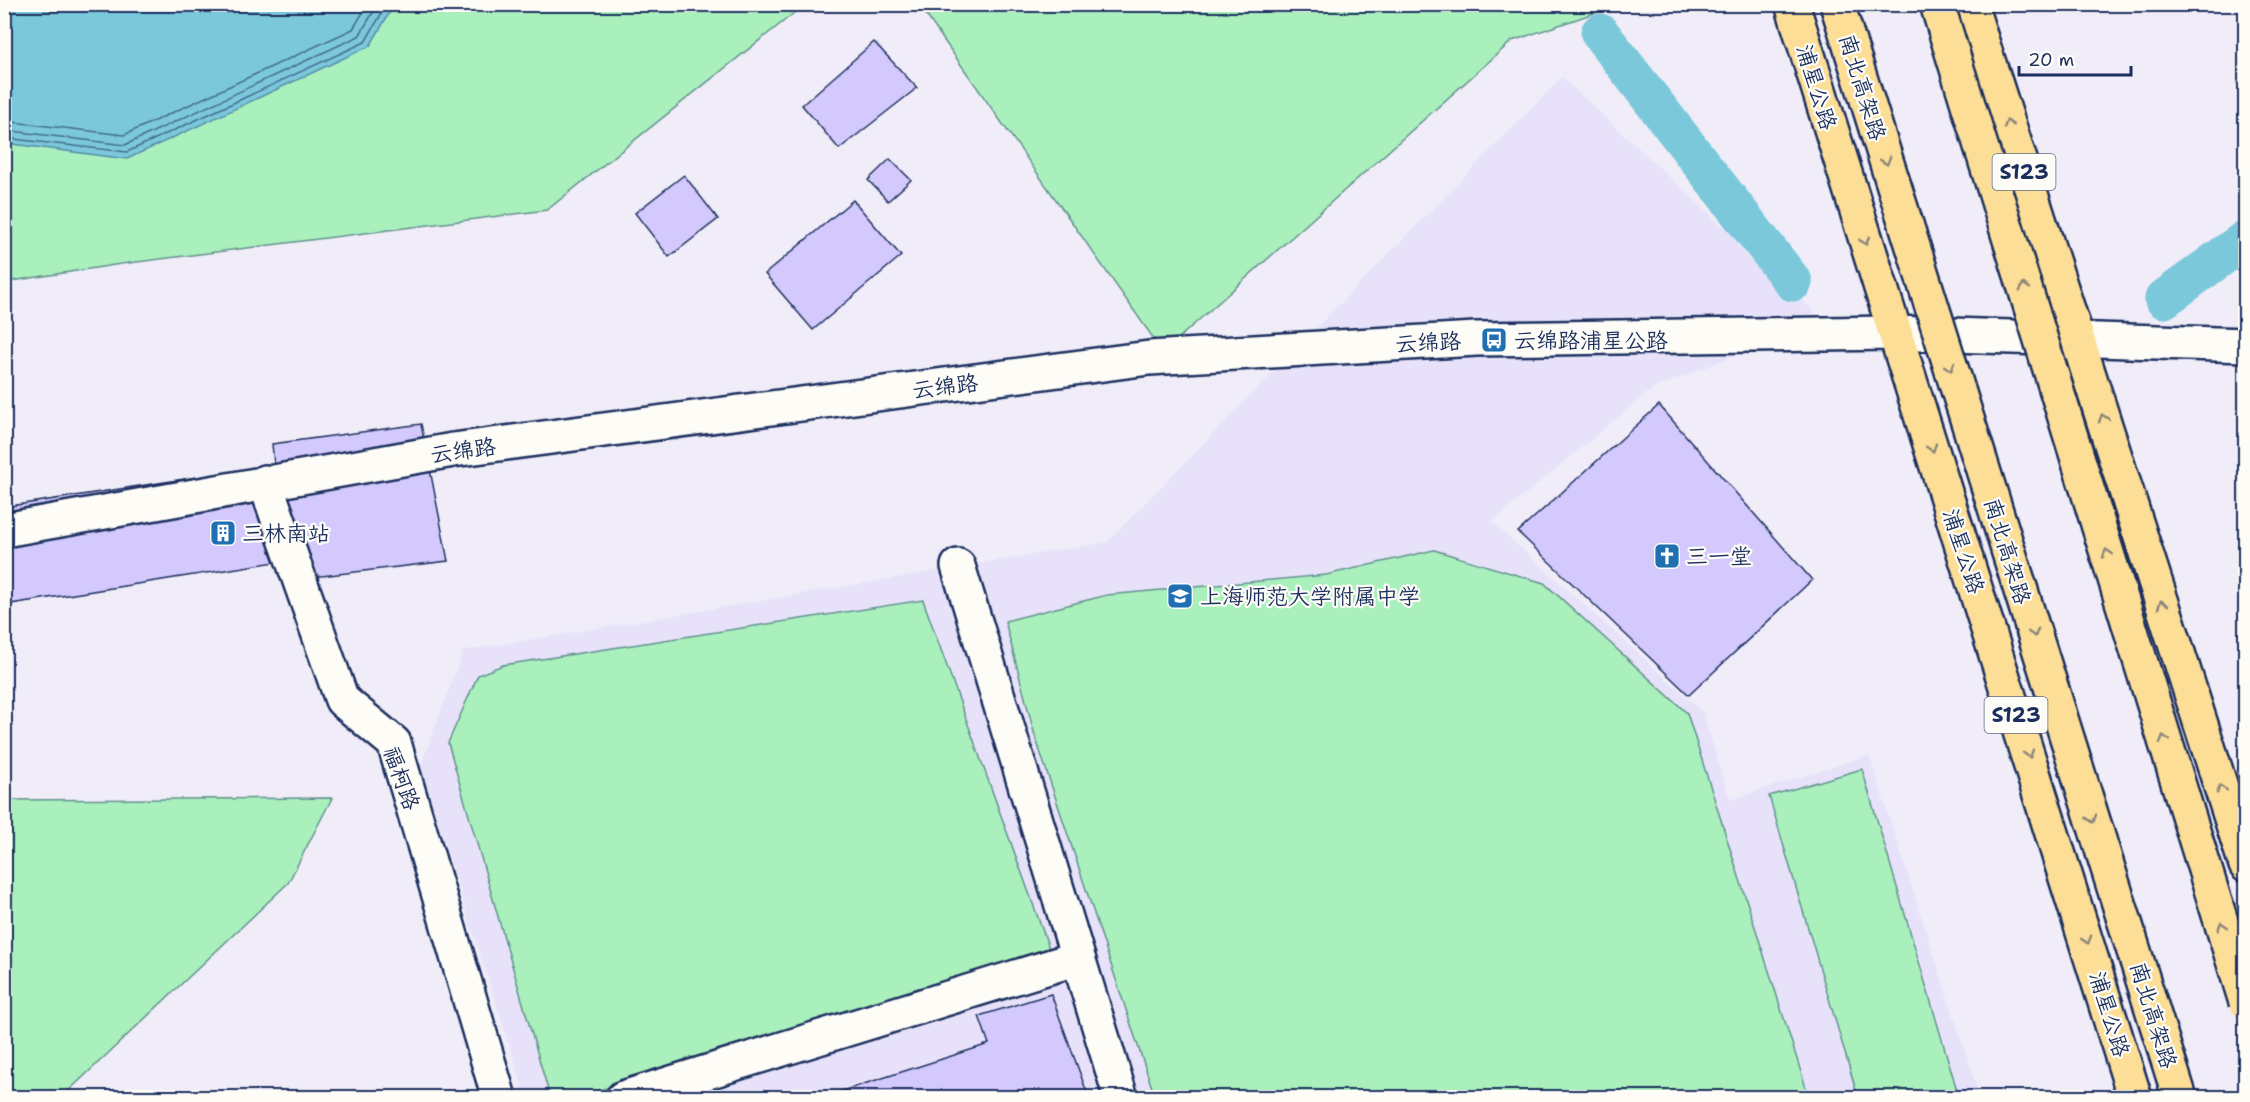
<svg xmlns="http://www.w3.org/2000/svg" width="2250" height="1102" font-family="'Shantell Sans','LXGW WenKai TC',sans-serif">
  <style>
    .built { fill: #e7e2f9 }
    .green { fill: #a9f0bd; stroke: #62908e; stroke-width: 1.5 }
    .water { fill: #7cc8db; stroke: #558ba9; stroke-width: 1.5 }
    .lines { fill: none; stroke-linecap: round; stroke-linejoin: round }
    .shore { stroke: #426c90; stroke-width: 1.5 }
    .canal { stroke: #7cc8db; stroke-width: 39 }
    .building { fill: #d3c9fc; stroke: #1b2f5e; stroke-width: 1.5 }
    .minor-casing { stroke: #1b2f5e; stroke-width: 38 }
    .major-casing { stroke: #1b2f5e; stroke-width: 38 }
    .minor { stroke: #fdfcf7; stroke-width: 33 }
    .major { stroke: #fcde96; stroke-width: 33 }
    .highway-bridge-casing { stroke: #1b2f5e; stroke-width: 38; stroke-linecap: butt }
    .highway-bridge { stroke: #fcde96; stroke-width: 33 }
    .oneway { stroke: #8c867a }
    .labels { text-anchor: middle; stroke-width: 4.5; stroke-linejoin: round; paint-order: stroke }
    .shield { fill: #fdfcf7; stroke: #5f6c8c; stroke-width: 1.5 }
    .shield-label { font-size: 21px; font-weight: bold; fill: #1b2f5e }
    .street-label { font-size: 22px; fill: #1b2f5e; stroke: #fdfcf7 }
    .poi-label { font-size: 22px; fill: #1b2f5e; stroke: #fdfcf7; text-anchor: start }
  </style>
  <rect width="100%" height="100%" fill="#f0edf8"/>
  <filter id="ink" filterUnits="userSpaceOnUse"><feTurbulence type="fractalNoise" baseFrequency=".0167" numOctaves="2"/><feDisplacementMap in="SourceGraphic" scale="12" xChannelSelector="R" yChannelSelector="G"/><feConvolveMatrix kernelMatrix="1 2 1 2 8 2 1 2 1" color-interpolation-filters="sRGB"/></filter>
  <g filter="url(#ink)">
    <polygon class="built" points="1562,77 1823,320 1652,389 1492,522 1702,711 1730,800 1869,755 1980,1097 526,1097 420,768 463,651 1107,542"/>
    <g class="green">
      <polygon points="5,5 804,5 547,210 121,264 5,282"/>
      <polygon points="919,5 1618,5 1512,41 1163,352"/>
      <polygon points="1434,550 1544,583 1687,713 1809,1097 1155,1097 1035,736 1005,621 1107,595 1326,575"/>
      <polygon points="923,600 1049,948 578,1097 550,1097 448,743 478,675 503,665"/>
      <polygon points="1862,769 1959,1097 1858,1097 1769,796"/>
      <polygon points="332,798 288,883 62,1097 5,1097 5,800"/>
    </g>
    <polygon class="water" points="5,4 394,4 394,5 370,46 127,159 5,143"/>
    <g class="lines">
      <g class="shore">
        <polyline points="4,121 124,135 353,29 368,4"/>
        <polyline points="4,130 125,145 359,36 378,4"/>
        <polyline points="4,138 127,152 365,42 387,4"/>
      </g>
      <g class="canal">
        <polyline points="1600,33 1793,282"/>
        <polyline points="2164,299 2246,239"/>
      </g>
    </g>
    <g class="building">
      <polygon points="874,42 917,88 839,149 802,105"/>
      <polygon points="890,159 911,180 888,201 868,180"/>
      <polygon points="684,175 718,219 669,257 635,213"/>
      <polygon points="853,200 901,256 813,330 765,274"/>
      <polygon points="1659,405 1812,580 1689,695 1518,532"/>
      <polygon points="421,424 448,561 296,579 294,559 4,605 4,507 274,465 272,444"/>
      <polygon points="1051,994 1089,1098 820,1098 989,1044 979,1016"/>
    </g>
    <g class="lines">
      <defs>
        <g id="minor">
          <polyline points="265,482 342,700 394,743 499,1098"/>
          <polyline points="4,530 453,450 1149,358 1476,339 1893,333 2246,345"/>
          <polyline points="958,566 1121,1098"/>
          <polyline points="623,1098 1078,958"/>
        </g>
        <g id="major">
          <polyline points="1792,4 2135,1098"/>
          <polyline points="1970,4 2246,865"/>
        </g>
      </defs>
      <use href="#minor" class="minor-casing"/>
      <use href="#major" class="major-casing"/>
      <use href="#minor" class="minor"/>
      <use href="#major" class="major"/>
      <defs>
        <g id="highway-bridge">
          <polyline points="1837,4 2180,1098"/>
          <polyline points="1937,4 2246,1002"/>
        </g>
      </defs>
      <use href="#highway-bridge" class="highway-bridge-casing"/>
      <use href="#highway-bridge" class="highway-bridge"/>
    </g>
    <defs><path id="oneway-chevron" d="M-2-3.5L2.5 0L-2 3.5" fill="none" stroke-width="1.6" stroke-linecap="round" stroke-linejoin="round" transform="scale(1.5)"/></defs>
    <g class="oneway">
      <use href="#oneway-chevron" transform="translate(2008 124) rotate(-108)"/>
      <use href="#oneway-chevron" transform="translate(1886 161) rotate(73)"/>
      <use href="#oneway-chevron" transform="translate(1865 241) rotate(73)"/>
      <use href="#oneway-chevron" transform="translate(2024 287) rotate(-107)"/>
      <use href="#oneway-chevron" transform="translate(1950 367) rotate(73)"/>
      <use href="#oneway-chevron" transform="translate(2103 418) rotate(-108)"/>
      <use href="#oneway-chevron" transform="translate(1932 448) rotate(72)"/>
      <use href="#oneway-chevron" transform="translate(2107 553) rotate(-107)"/>
      <use href="#oneway-chevron" transform="translate(2162 604) rotate(-108)"/>
      <use href="#oneway-chevron" transform="translate(2034 633) rotate(73)"/>
      <use href="#oneway-chevron" transform="translate(2164 739) rotate(-107)"/>
      <use href="#oneway-chevron" transform="translate(2029 754) rotate(72)"/>
      <use href="#oneway-chevron" transform="translate(2221 789) rotate(-108)"/>
      <use href="#oneway-chevron" transform="translate(2092 819) rotate(73)"/>
      <use href="#oneway-chevron" transform="translate(2222 926) rotate(-107)"/>
      <use href="#oneway-chevron" transform="translate(2087 940) rotate(73)"/>
    </g>
  </g>
  <defs>
    <symbol id="bus-square" viewBox="-11 -11 22 22"><rect x="-9" y="-9" width="18" height="18" rx="4" fill="#1f6fb2" stroke="#fdfcf7"/><path d="M-5-6H5V4H4V6H2V4H-2V6H-4V4H-5ZM-3.5-4V0h7V-4ZM-3.5 1.2v1.5H-2V1.2ZM2 1.2v1.5H3.5V1.2Z" fill="#fff"/></symbol>
    <symbol id="building-square" viewBox="-11 -11 22 22"><rect x="-9" y="-9" width="18" height="18" rx="4" fill="#1f6fb2" stroke="#fdfcf7"/><path d="M-4-6H4V6H1V3H-1V6H-4ZM-2.5-4.3h1.7v1.8h-1.7ZM.8-4.3h1.7v1.8H.8ZM-2.5-1h1.7V.8h-1.7ZM.8-1h1.7V.8H.8Z" fill="#fff"/></symbol>
    <symbol id="church-square" viewBox="-11 -11 22 22"><rect x="-9" y="-9" width="18" height="18" rx="4" fill="#1f6fb2" stroke="#fdfcf7"/><path d="M-1.2-6h2.4v3.5h3.3v2.4h-3.3V6h-2.4V-.1h-3.3v-2.4h3.3Z" fill="#fff"/></symbol>
    <symbol id="school-square" viewBox="-11 -11 22 22"><rect x="-9" y="-9" width="18" height="18" rx="4" fill="#1f6fb2" stroke="#fdfcf7"/><path d="M0-5L7-2L0 1L-7-2ZM-4 1L0 2.5L4 1V4Q0 6-4 4Z" fill="#fff"/></symbol>
  </defs>
  <g fill-rule="evenodd">
    <use href="#bus-square" x="1479" y="325" width="30" height="30"/>
    <use href="#building-square" x="208" y="518" width="30" height="30"/>
    <use href="#church-square" x="1652" y="541" width="30" height="30"/>
    <use href="#school-square" x="1165" y="581" width="30" height="30"/>
  </g>
  <g class="labels">
    <g class="shield">
      <rect x="1992.5" y="154" width="63" height="36" rx="4.5"/>
      <rect x="1984.5" y="697" width="63" height="36" rx="4.5"/>
    </g>
    <g class="shield-label">
      <text x="2024" y="179">S123</text>
      <text x="2016" y="722">S123</text>
    </g>
    <g class="street-label">
      <text transform="translate(1817 87) rotate(73)" y="8">浦星公路</text>
      <text transform="translate(1863 87) rotate(73)" y="8">南北高架路</text>
      <text transform="translate(1428 342) rotate(-3)" y="8">云绵路</text>
      <text transform="translate(945 386) rotate(-7)" y="8">云绵路</text>
      <text transform="translate(463 450) rotate(-8)" y="8">云绵路</text>
      <text transform="translate(1964 551) rotate(72)" y="8">浦星公路</text>
      <text transform="translate(2008 551) rotate(73)" y="8">南北高架路</text>
      <text transform="translate(402 778) rotate(70)" y="8">福柯路</text>
      <text transform="translate(2110 1014) rotate(73)" y="8">浦星公路</text>
      <text transform="translate(2154 1015) rotate(73)" y="8">南北高架路</text>
    </g>
    <g class="poi-label">
      <text x="1514" y="348">云绵路浦星公路</text>
      <text x="242" y="541">三林南站</text>
      <text x="1686" y="564">三一堂</text>
      <text x="1200" y="604">上海师范大学附属中学</text>
    </g>
  </g>
  <rect width="2250" height="1102" fill="none" stroke="#fdfcf7" stroke-width="24"/>
  <rect x="12" y="12" width="2226" height="1078" fill="none" stroke="#1b2f5e" stroke-width="2" filter="url(#ink)"/>
  <path d="M2019 66v9h112v-9" fill="none" stroke="#1b2f5e" stroke-width="3"/>
  <text x="2028" y="66" font-size="18" fill="#1b2f5e" stroke="#fdfcf7" stroke-width="4.5" paint-order="stroke">20 m</text>
</svg>
